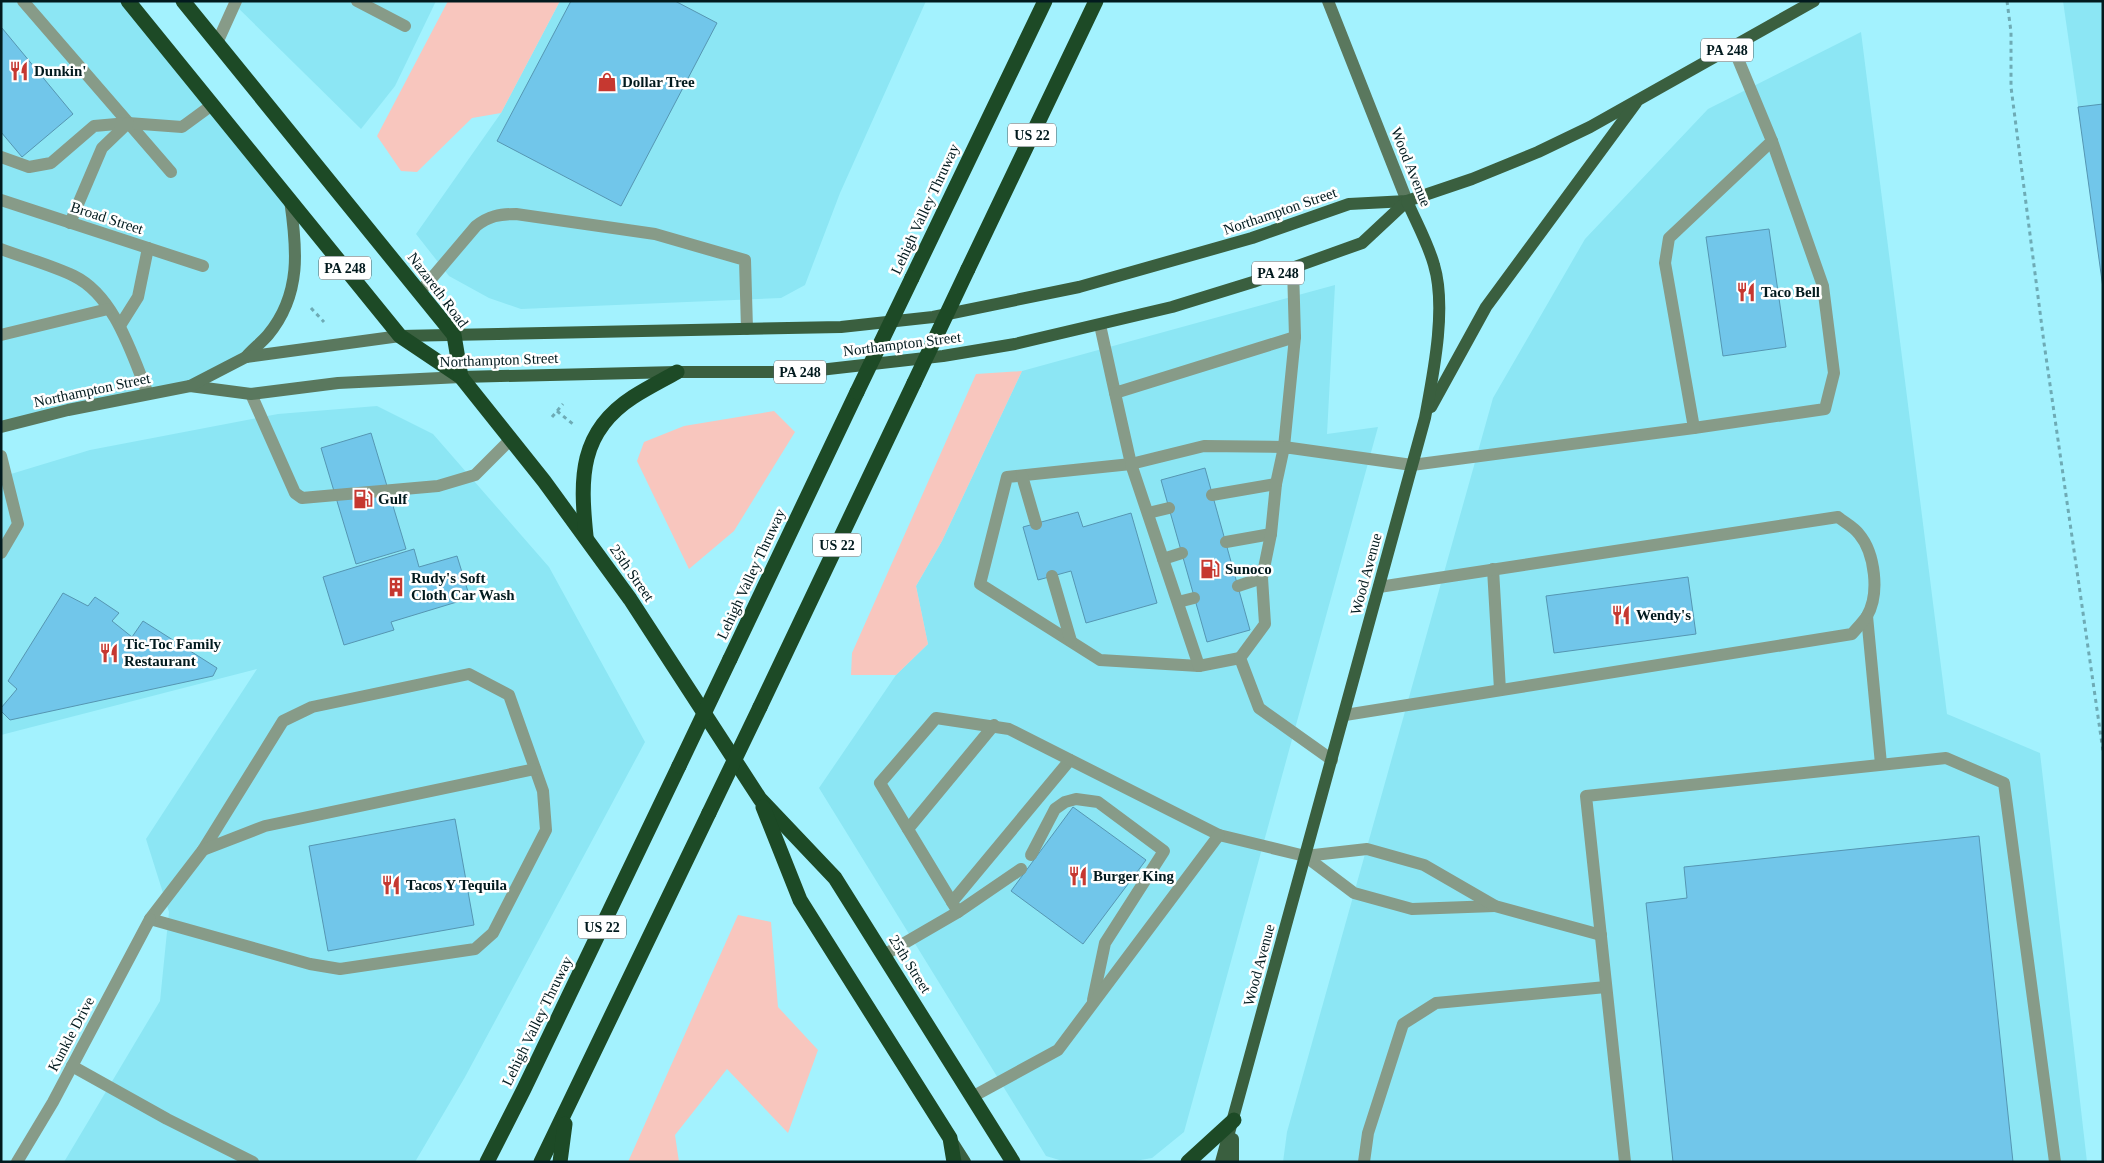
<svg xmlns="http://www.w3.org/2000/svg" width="2104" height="1163" font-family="Georgia,serif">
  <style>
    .built { fill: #8ce6f4 }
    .green { fill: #f8c6be }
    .building { fill: #71c6ea; stroke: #5596b2 }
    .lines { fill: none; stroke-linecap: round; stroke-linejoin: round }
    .path { stroke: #6eabb5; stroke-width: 3; stroke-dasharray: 4 4; stroke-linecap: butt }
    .lane { stroke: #879b88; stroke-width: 12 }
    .street { stroke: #879b88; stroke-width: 12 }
    .secondary { stroke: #5a785e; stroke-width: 12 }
    .primary { stroke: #3a5f3f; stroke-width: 12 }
    .highway { stroke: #1d4a26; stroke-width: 15 }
    .highway-bridge { stroke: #1d4a26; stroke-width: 15 }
    .labels { text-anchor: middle; stroke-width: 5; stroke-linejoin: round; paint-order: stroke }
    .shield { fill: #fff; stroke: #4e5f62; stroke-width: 1 }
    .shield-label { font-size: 14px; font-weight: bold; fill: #021a1e }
    .poi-label { font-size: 15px; font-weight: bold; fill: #021a1e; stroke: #fff; text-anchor: start }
    .street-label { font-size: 15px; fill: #021a1e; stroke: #fff }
  </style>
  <rect width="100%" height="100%" fill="#a3f2fe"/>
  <g class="built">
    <polygon points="1,1 128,1 290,200 295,274 268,335 190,386 1,427"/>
    <polygon points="231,1 436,1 395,86 361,129"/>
    <polygon points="560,1 926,1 840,193 805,285 781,298 521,309 489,298 449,276 416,234 501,113"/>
    <polygon points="2063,1 2103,1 2103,279"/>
    <polygon points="1861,32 1947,714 2040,753 2087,1162 1283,1162 1287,1132 1493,398 1585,239 1708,109"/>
    <polygon points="1335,285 1327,434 1378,427 1184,1132 1152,1158 1129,1162 1066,1162 1046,1156 819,788 896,675 928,644 916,586 942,541 1022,371"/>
    <polygon points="377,406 433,434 549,567 645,742 465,1077 415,1162 64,1162 160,1001 169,912 146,839 257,669 1,735 1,477 90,450 278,414"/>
  </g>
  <g class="green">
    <polygon points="448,1 560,1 501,113 472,118 417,172 401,171 377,136"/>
    <polygon points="1022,371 942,541 916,586 928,644 896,675 851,675 852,653 976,374"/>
    <polygon points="774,411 795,432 734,531 689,569 637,461 644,442 684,426"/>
    <polygon points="738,915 771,922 778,1007 818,1050 788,1133 727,1069 675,1135 679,1162 628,1162"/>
  </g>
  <g class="building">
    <polygon points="571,1 675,1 717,23 621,206 497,141"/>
    <polygon points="2,28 73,114 22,157 1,132"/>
    <polygon points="2103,104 2103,288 2078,107"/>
    <polygon points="1769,229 1786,347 1723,356 1706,237"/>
    <polygon points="371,433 406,549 356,564 321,448"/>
    <polygon points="1205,468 1250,630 1207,642 1161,480"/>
    <polygon points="1078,512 1083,527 1131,513 1157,603 1086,623 1071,571 1038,580 1023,527"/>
    <polygon points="414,549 419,567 457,556 470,598 391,622 394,630 344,645 323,577"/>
    <polygon points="1688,577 1696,634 1554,653 1546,596"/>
    <polygon points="63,593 88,606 95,597 119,613 112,621 132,637 143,621 217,668 213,676 10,720 1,711 1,708 17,689 8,681"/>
    <polygon points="1073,807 1146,860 1083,944 1011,891"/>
    <polygon points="455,819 474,925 328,951 309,846"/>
    <polygon points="1979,836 2013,1162 1673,1162 1646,903 1687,898 1684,867"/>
  </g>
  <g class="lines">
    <g class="path">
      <polyline points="2007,1 2011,32 2011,87 2044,343 2103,751"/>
      <polyline points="311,308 324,322"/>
      <polyline points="557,411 574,425"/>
      <polyline points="552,417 563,404"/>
    </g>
    <g class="lane">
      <polyline points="23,1 171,172"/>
      <polyline points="357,1 405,26"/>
      <polyline points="217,43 236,1"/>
      <polyline points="1,157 29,167 51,163 94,126 128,123 182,127 212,105"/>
      <polyline points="70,223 102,148 128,123"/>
      <path d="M1,249C25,258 51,265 74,276C115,296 132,355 148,394"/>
      <path d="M420,292L476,226C489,216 499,214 516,214L655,234L745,260L747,329"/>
      <polyline points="121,324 138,297 148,248"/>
      <polyline points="1100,325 1115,393 1295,337"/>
      <polyline points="1,335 108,309"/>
      <polyline points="1115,393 1131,464 1007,477 980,584 1100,660 1199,666"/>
      <polyline points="251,394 295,493 302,498 438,486 475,475 511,439"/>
      <polyline points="1694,428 1825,409 1834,373 1823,286 1772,141"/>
      <polyline points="1,456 18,524 1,553"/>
      <polyline points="1022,476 1036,524"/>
      <polyline points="1212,495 1276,484"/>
      <polyline points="1148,513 1169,508"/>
      <polyline points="1226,542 1271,534"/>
      <polyline points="1163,559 1182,553"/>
      <polyline points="1493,569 1500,690"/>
      <polyline points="1052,576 1071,641"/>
      <polyline points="1238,586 1262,578"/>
      <polyline points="1178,602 1194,598"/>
      <polyline points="1867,616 1881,764"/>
      <polyline points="1240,658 1199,666 1131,464 1204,446 1284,447 1295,337 1293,268"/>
      <polygon points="469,674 509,695 543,791 546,830 493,933 475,949 340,969 310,964 150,919 203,850 283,721 312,707"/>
      <path d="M1345,715L1852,634C1857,628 1863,622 1867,616C1880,594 1875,553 1859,534C1854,527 1844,522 1838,517L1379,587"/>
      <polyline points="1332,760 1259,708 1240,658 1265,624 1262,578 1271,534 1276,484 1284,447 1412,465 1694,428 1665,263 1669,238 1772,141 1733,47"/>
      <polyline points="908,829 994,725"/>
      <polyline points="203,850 265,826 535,769"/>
      <polyline points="1031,855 1055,809 1065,802 1076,799 1098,802 1164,851 1105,943 1093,1000"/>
      <polyline points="1305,856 1354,893 1412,909 1495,906"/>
      <polyline points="952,902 1070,760"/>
      <polyline points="958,912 1021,869"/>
      <polyline points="884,955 958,912 880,783 936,718 1009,729 1219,835 1305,856 1367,849 1424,865 1495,906 1601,935"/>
      <polyline points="72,1066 167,1119 253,1162"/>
      <polyline points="972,1097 1058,1050 1219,835"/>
      <polyline points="1364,1162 1368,1133 1403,1024 1436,1003 1606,987"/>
      <polyline points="1625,1162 1586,796 1946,758 2004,783 2055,1162"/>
    </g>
    <g class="street">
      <polyline points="1,200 203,266"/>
      <polyline points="17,1162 53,1102 150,919"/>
    </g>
    <g class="secondary">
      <polyline points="1328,1 1407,201"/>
      <path d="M246,357C253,349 262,342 268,335C302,294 297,248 290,200"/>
      <polyline points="190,386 251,394 338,383 461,377"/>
      <polyline points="1,427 68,410 190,386 246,357 400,336"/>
    </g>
    <g class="primary">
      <polyline points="400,336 841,327 933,317 1079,287 1252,238 1349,204 1407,201 1472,179 1538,152 1590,127 1814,1"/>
      <polyline points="461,377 677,372 802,372 943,356 1015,344 1172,307 1253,282 1362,243 1407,201"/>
      <polyline points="1431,407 1486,307 1636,103"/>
      <polyline points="951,1140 965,1162"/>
      <path d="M1221,1162L1425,418C1433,375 1447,308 1434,265C1428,243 1416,222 1407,201"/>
      <polyline points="1233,1162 1233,1139"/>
    </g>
    <g class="highway">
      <polyline points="128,1 400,336 461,377 544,481 630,599 760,799 835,878 1013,1162"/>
      <polyline points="183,1 454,335 461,377"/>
      <polyline points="968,269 1096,1"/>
      <polyline points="912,278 1045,1"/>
      <path d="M586,536C580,478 579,432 633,397C647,388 663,380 677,372"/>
      <polyline points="730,659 857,392"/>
      <polyline points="760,707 914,383"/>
      <polyline points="763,807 800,900 950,1138 954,1162"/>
      <polyline points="487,1162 524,1089 679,766"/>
      <polyline points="541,1162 709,813"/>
      <polyline points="560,1162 565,1124"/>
      <polyline points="1188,1162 1234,1120"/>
    </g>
    <g class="highway-bridge">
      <polyline points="914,383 968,269"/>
      <polyline points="857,392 912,278"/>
      <polyline points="679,766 730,659"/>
      <polyline points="709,813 760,707"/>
    </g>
  </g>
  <defs>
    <symbol id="restaurant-bare" viewBox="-9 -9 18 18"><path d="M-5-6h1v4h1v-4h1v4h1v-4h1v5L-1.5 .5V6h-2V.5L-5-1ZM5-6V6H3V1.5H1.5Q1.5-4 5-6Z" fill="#c63830" stroke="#fff" stroke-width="2.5" paint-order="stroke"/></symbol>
    <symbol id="shop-bare" viewBox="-9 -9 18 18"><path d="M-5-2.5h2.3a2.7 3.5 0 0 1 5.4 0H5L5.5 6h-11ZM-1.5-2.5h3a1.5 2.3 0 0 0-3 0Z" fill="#c63830" stroke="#fff" stroke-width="2.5" paint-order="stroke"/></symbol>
    <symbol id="fuel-bare" viewBox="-9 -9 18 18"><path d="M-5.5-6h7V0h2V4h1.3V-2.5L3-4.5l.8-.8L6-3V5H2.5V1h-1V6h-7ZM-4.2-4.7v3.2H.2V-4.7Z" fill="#c63830" stroke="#fff" stroke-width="2.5" paint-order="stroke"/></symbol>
    <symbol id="building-bare" viewBox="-9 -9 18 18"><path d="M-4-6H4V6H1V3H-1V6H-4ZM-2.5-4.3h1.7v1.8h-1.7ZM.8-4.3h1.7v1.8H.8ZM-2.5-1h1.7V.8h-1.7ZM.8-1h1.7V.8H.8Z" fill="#c63830" stroke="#fff" stroke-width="2.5" paint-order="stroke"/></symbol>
  </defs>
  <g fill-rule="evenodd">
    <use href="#restaurant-bare" x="5" y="57" width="28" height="28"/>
    <use href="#shop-bare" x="593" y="68" width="28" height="28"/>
    <use href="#restaurant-bare" x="1732" y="278" width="28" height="28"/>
    <use href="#fuel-bare" x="349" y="485" width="28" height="28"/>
    <use href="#fuel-bare" x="1196" y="555" width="28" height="28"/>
    <use href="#building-bare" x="382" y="573" width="28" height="28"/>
    <use href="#restaurant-bare" x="1607" y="601" width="28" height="28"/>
    <use href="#restaurant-bare" x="95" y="639" width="28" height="28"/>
    <use href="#restaurant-bare" x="1064" y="862" width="28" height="28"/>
    <use href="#restaurant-bare" x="377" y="871" width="28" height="28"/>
  </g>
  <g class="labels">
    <g class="shield">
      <rect x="1701" y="38.5" width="52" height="23" rx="4"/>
      <rect x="1008" y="123.5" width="48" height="23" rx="4"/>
      <rect x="319" y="256.5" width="52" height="23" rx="4"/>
      <rect x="1252" y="261.5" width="52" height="23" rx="4"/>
      <rect x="774" y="360.5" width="52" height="23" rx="4"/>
      <rect x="813" y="533.5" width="48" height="23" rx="4"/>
      <rect x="578" y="915.5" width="48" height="23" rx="4"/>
    </g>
    <g class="shield-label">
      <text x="1727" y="55">PA 248</text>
      <text x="1032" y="140">US 22</text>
      <text x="345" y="273">PA 248</text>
      <text x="1278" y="278">PA 248</text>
      <text x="800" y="377">PA 248</text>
      <text x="837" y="550">US 22</text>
      <text x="602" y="932">US 22</text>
    </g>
    <g class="poi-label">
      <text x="34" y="76">Dunkin'</text>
      <text x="622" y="87">Dollar Tree</text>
      <text x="1761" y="297">Taco Bell</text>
      <text x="378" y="504">Gulf</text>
      <text x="1225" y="574">Sunoco</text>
      <text x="411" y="583">Rudy's Soft<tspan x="411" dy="17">Cloth Car Wash</tspan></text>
      <text x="1636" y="620">Wendy's</text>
      <text x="124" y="649">Tic-Toc Family<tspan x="124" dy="17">Restaurant</tspan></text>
      <text x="1093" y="881">Burger King</text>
      <text x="406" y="890">Tacos Y Tequila</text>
    </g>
    <g class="street-label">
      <text transform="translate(1411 167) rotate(68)" y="5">Wood Avenue</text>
      <text transform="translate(925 209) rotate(-65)" y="5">Lehigh Valley Thruway</text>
      <text transform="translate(1280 211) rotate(-19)" y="5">Northampton Street</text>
      <text transform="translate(107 218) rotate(18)" y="5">Broad Street</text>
      <text transform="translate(438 290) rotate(53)" y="5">Nazareth Road</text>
      <text transform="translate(902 344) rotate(-7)" y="5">Northampton Street</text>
      <text transform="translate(499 360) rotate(-2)" y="5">Northampton Street</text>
      <text transform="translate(92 390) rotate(-12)" y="5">Northampton Street</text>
      <text transform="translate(632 573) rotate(55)" y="5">25th Street</text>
      <text transform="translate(751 574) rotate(-65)" y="5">Lehigh Valley Thruway</text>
      <text transform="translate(1366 574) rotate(-75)" y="5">Wood Avenue</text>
      <text transform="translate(910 964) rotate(58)" y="5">25th Street</text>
      <text transform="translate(1259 965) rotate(-75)" y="5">Wood Avenue</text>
      <text transform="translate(537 1021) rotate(-64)" y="5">Lehigh Valley Thruway</text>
      <text transform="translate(71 1034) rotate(-62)" y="5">Kunkle Drive</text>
    </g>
  </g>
  <rect width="2104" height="1163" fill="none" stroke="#021a1e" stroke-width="5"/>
</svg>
